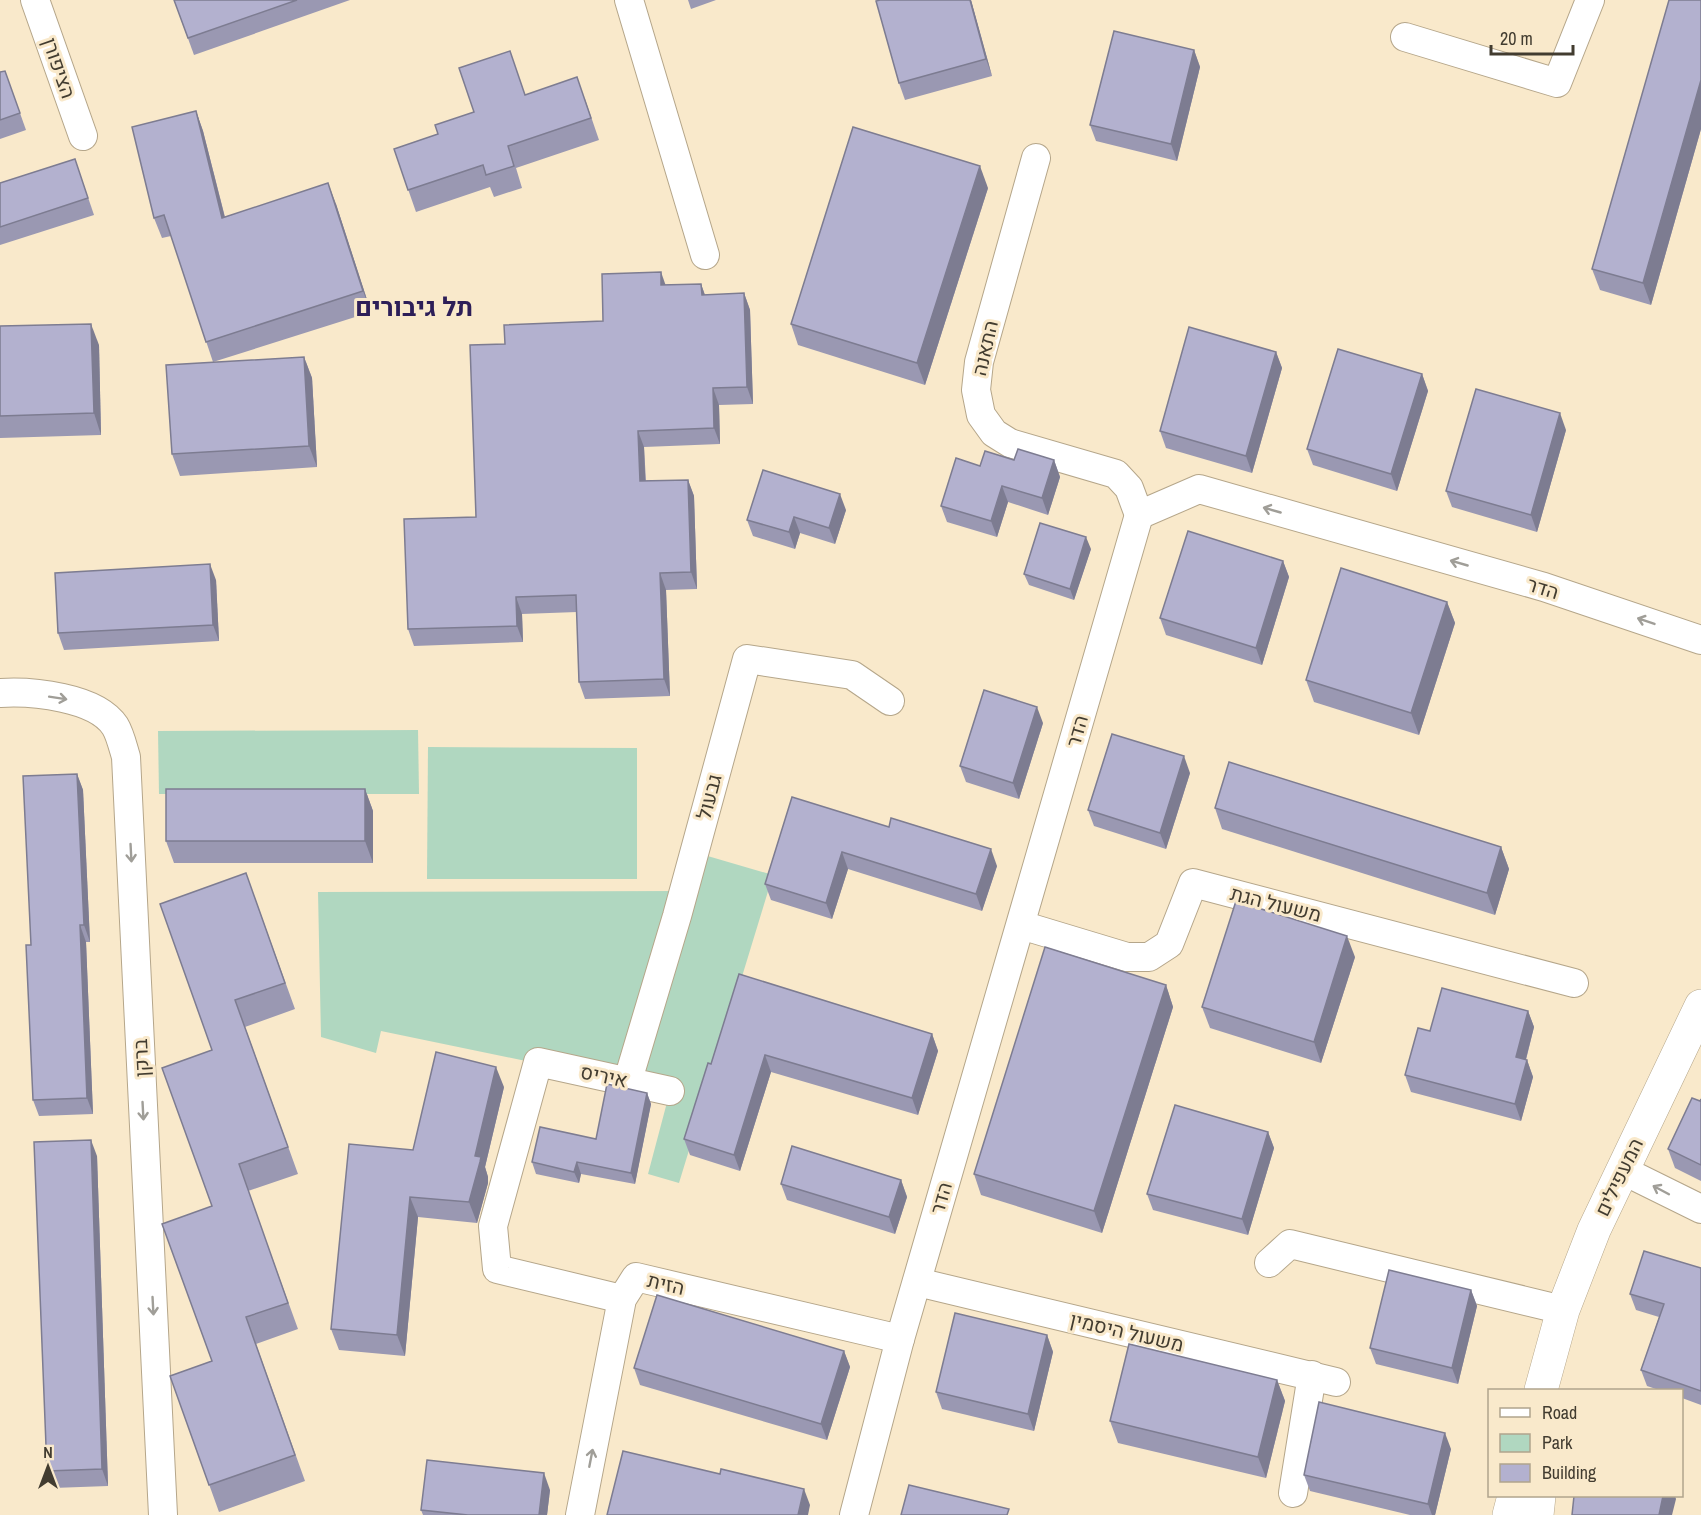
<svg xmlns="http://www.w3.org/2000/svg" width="1701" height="1515" font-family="'Archivo Narrow',Heebo,sans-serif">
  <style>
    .green { fill: #b0d7c0 }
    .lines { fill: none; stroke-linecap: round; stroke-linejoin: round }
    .street-casing { stroke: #b5a68a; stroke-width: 30 }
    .secondary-casing { stroke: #b5a68a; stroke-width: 34 }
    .street { stroke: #fff; stroke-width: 28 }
    .secondary { stroke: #fff; stroke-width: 33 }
    .wall { fill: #9a98b2 }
    .shaded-wall { fill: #7d7c91 }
    .building { fill: #b3b1cf; stroke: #7d7c91; stroke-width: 1.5 }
    .oneway { stroke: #a09e98 }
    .labels { text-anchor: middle; stroke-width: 6; stroke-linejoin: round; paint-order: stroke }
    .street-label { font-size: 20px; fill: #423c30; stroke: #f9e9cb }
    .district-label { font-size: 26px; font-weight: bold; fill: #2d1e58; stroke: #f9e9cb }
  </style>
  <rect width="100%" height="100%" fill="#f9e9cb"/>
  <g class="green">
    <polygon points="418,730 419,794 159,794 158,731"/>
    <polygon points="428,747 637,748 637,879 427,879"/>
    <polygon points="694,852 773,875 679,1183 648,1174 670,1091 381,1031 376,1053 321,1037 318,892 683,891"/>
  </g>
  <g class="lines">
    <defs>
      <g id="street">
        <polyline points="35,0 83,136"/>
        <polyline points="629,0 705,255"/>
        <polyline points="1405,37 1557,83 1590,0"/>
        <polyline points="1036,158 979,362 976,390 981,415 994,433 1010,443 1116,474 1129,488 1139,515"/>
        <polyline points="1139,515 1199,489 1544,587 1701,640"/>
        <path d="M0,693C32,691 96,697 115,726C120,734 123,747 126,757L163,1515"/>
        <polyline points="1021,925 1127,957 1149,957 1169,944 1193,883 1574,983"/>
        <polyline points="628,1080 677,916 747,659 852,675 890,701"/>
        <polyline points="1622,1170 1701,1209"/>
        <polyline points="1269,1263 1290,1244 1563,1310"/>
        <polyline points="917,1282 1336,1382"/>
        <polyline points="622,1299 497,1269 493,1226 538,1062 670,1091"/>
        <polyline points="1293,1493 1312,1375"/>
        <polyline points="580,1515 622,1299 636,1277 900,1339"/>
        <polyline points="854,1515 900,1339 1139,515"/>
      </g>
      <g id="secondary">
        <polyline points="1541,1390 1563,1310 1594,1230 1701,1006"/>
        <polyline points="1509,1515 1514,1496"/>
        <polyline points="1537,1515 1539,1496"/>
      </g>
    </defs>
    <use href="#street" class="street-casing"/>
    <use href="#secondary" class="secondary-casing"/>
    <use href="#street" class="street"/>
    <use href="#secondary" class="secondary"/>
  </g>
  <g class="wall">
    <polygon points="174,0 350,0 194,55"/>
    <polygon points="688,0 716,0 691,9"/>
    <polygon points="880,0 971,0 992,76 905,100 899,83"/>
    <polygon points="1701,0 1701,129 1651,305 1600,290 1592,269"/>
    <polygon points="1194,50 1200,67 1177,161 1096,141 1090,125"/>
    <polygon points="5,71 26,130 0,139 0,72"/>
    <polygon points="526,95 585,99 599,140 516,168 522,188 494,197 490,187 416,212 394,149 438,134"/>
    <polygon points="196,111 203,131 225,217 336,204 371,312 213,362 171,236 162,238 154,218"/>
    <polygon points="75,159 94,215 0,245 0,183"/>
    <polygon points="988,188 925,385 798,345 791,324"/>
    <polygon points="701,284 705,295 744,293 750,310 753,404 719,405 720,444 644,447 646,481 688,480 694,496 697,589 666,590 670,696 585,699 579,682 577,612 522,614 523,642 414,646 408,629 476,517 505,344 603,321 666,285"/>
    <polygon points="0,326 99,345 101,435 0,438"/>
    <polygon points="1276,352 1282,368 1252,473 1166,448 1160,431"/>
    <polygon points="304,357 312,378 317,467 180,476 172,454"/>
    <polygon points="1422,374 1428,391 1397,491 1313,465 1307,449"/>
    <polygon points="1566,430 1537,532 1452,507 1446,491"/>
    <polygon points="1014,460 1054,460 1060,477 1048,515 1008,502 997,537 947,522 941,506 980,466"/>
    <polygon points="846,510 835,544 800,533 795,549 753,536 747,520"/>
    <polygon points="1091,549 1074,600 1029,585 1024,574"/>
    <polygon points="1283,561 1289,577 1262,665 1166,635 1160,618"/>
    <polygon points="216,580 219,641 64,650 58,633"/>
    <polygon points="1447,602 1455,623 1419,735 1314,702 1306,680"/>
    <polygon points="1043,723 1019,799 966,782 960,766"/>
    <polygon points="1190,773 1166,849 1094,826 1088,810"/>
    <polygon points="77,774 83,790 90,942 86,942 93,1114 39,1116 33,1100"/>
    <polygon points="365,789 373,811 373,863 174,863 166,841"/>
    <polygon points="792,797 997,866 982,911 848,869 832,919 771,900 765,884"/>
    <polygon points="1215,808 1501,847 1509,869 1495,915 1222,829"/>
    <polygon points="246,873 295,1009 245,1027 298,1174 248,1191 298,1329 256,1344 305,1481 219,1512 170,1376 212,1361 212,1050"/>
    <polygon points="1355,957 1321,1063 1210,1028 1202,1007"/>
    <polygon points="739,974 932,1034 938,1051 918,1115 771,1072 740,1171 690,1155 684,1139 711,1064"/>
    <polygon points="1166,985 1173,1007 1102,1233 981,1195 974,1174"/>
    <polygon points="1528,1011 1534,1027 1526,1060 1527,1060 1533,1077 1521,1121 1411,1092 1405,1075 1430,1031"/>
    <polygon points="504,1087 485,1167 488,1177 488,1183 477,1223 418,1217 405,1356 339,1350 331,1329 413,1150"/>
    <polygon points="647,1093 651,1104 635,1184 581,1174 579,1183 536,1174 532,1162 596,1139"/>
    <polygon points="1701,1099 1701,1181 1675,1168 1668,1149"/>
    <polygon points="1268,1132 1274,1148 1248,1235 1153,1210 1147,1194"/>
    <polygon points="97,1156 108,1486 53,1488 47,1471"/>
    <polygon points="901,1180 907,1197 895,1234 787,1200 781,1184"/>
    <polygon points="1701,1268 1701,1405 1682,1398 1682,1390 1659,1390 1647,1386 1641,1370 1659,1317 1636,1310 1630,1294"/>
    <polygon points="1471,1290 1477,1306 1458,1384 1376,1364 1370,1348"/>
    <polygon points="1047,1335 1053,1352 1034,1431 942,1409 936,1392"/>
    <polygon points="844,1351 850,1367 827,1440 640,1385 634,1368"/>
    <polygon points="1277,1380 1285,1401 1266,1478 1118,1443 1110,1421"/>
    <polygon points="1451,1449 1435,1515 1410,1515 1310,1491 1304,1475"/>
    <polygon points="550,1490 547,1515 423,1515 421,1510"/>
  </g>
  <g class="shaded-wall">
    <polygon points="970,0 971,0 992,76 986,59"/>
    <polygon points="1194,50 1200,67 1177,161 1171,144"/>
    <polygon points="1701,80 1701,129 1651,305 1643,283"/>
    <polygon points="196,111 203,131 230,238 222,218"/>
    <polygon points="980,166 988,188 925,385 917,363"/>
    <polygon points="328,183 336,204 371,312 363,291"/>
    <polygon points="661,272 667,289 661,285"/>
    <polygon points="701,284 707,301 702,295"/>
    <polygon points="744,293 750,310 753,404 747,387"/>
    <polygon points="91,324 99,345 101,435 94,413"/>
    <polygon points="1276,352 1282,368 1252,473 1246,456"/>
    <polygon points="304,357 312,378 317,467 309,446"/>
    <polygon points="1422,374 1428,391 1397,491 1391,474"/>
    <polygon points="713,388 719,405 720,444 714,428"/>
    <polygon points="1560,413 1566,430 1537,532 1531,515"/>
    <polygon points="638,431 644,447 646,498 640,481"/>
    <polygon points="1054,460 1060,477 1048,515 1042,498"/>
    <polygon points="688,480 694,496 697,589 691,572"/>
    <polygon points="1002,486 1008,502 997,537 991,521"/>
    <polygon points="840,494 846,510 835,544 829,528"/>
    <polygon points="794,517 800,533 795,549 789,532"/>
    <polygon points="1086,537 1091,549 1074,600 1070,589"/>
    <polygon points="1283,561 1289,577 1262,665 1256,648"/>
    <polygon points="210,564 216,580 219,641 213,625"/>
    <polygon points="660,573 666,590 670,696 664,679"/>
    <polygon points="516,597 522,614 523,642 517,626"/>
    <polygon points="1447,602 1455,623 1419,735 1411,713"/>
    <polygon points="1037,707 1043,723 1019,799 1013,783"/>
    <polygon points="1184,756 1190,773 1166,849 1160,833"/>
    <polygon points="77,774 83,790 90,942 84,925"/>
    <polygon points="365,789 373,811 373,863 365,841"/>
    <polygon points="1501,847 1509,869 1495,915 1487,893"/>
    <polygon points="991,849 997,866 982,911 976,894"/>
    <polygon points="842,852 848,869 832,919 826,903"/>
    <polygon points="80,925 86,942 93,1114 87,1098"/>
    <polygon points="1347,936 1355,957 1321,1063 1314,1042"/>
    <polygon points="1166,985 1173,1007 1102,1233 1094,1211"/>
    <polygon points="1528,1011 1534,1027 1522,1074 1516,1057"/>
    <polygon points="932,1034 938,1051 918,1115 912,1098"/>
    <polygon points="765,1055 771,1072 740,1171 734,1155"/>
    <polygon points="1527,1060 1533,1077 1521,1121 1515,1104"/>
    <polygon points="496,1067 504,1087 485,1167 488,1177 488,1183 477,1223 469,1202 475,1156"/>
    <polygon points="647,1093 651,1104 635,1184 631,1173"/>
    <polygon points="1268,1132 1274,1148 1248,1235 1242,1219"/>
    <polygon points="91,1140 97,1156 108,1486 102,1469"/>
    <polygon points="577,1162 581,1174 579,1183 574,1172"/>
    <polygon points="901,1180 907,1197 895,1234 889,1217"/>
    <polygon points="410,1197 418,1217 405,1356 397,1335"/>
    <polygon points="1471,1290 1477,1306 1458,1384 1452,1368"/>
    <polygon points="1047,1335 1053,1352 1034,1431 1028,1414"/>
    <polygon points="844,1351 850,1367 827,1440 821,1424"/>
    <polygon points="1277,1380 1285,1401 1266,1478 1258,1457"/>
    <polygon points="1445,1433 1451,1449 1435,1515 1432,1515 1428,1504"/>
    <polygon points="544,1473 550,1490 547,1515 539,1515"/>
    <polygon points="804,1489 810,1505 808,1515 798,1515"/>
    <polygon points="1663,1496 1675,1496 1676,1499 1672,1515 1659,1515"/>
  </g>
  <g class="building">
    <polygon points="174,0 297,0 188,38"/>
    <polygon points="880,0 970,0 986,59 899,83 876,1"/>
    <polygon points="1669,0 1701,0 1701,80 1643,283 1592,269"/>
    <polygon points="1114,31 1194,50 1171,144 1090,125"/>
    <polygon points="510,51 525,95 577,77 591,118 508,146 514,166 486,175 483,165 408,190 394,149 438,134 435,125 474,112 459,68"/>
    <polygon points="5,71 20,113 0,120 0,72"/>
    <polygon points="196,111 222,218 328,183 363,291 206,342 164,215 154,218 132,127"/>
    <polygon points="853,127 980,166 917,363 791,324"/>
    <polygon points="75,159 88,198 0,227 0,183"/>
    <polygon points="661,272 661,285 701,284 702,295 744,293 747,387 713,388 714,428 638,431 640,481 688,480 691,572 660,573 664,679 579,682 576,595 516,597 517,626 408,629 404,519 476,517 470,345 505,344 504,325 603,321 602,274"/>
    <polygon points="91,324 94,413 0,416 0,326"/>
    <polygon points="1189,327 1276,352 1246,456 1160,431"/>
    <polygon points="1338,349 1422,374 1391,474 1307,449"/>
    <polygon points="304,357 309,446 172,454 166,365"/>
    <polygon points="1476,389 1560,413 1531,515 1446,491"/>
    <polygon points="1018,449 1054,460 1042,498 1002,486 991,521 941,506 956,458 980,466 985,451 1014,460"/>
    <polygon points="763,470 840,494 829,528 794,517 789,532 747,520"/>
    <polygon points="1040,523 1086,537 1070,589 1024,574"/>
    <polygon points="1188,531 1283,561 1256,648 1160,618"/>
    <polygon points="210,564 213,625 58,633 55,573"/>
    <polygon points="1341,568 1447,602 1411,713 1306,680"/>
    <polygon points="984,690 1037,707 1013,783 960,766"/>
    <polygon points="1112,734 1184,756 1160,833 1088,810"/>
    <polygon points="1229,762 1501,847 1487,893 1215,808"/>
    <polygon points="77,774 84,925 80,925 87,1098 33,1100 26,945 31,945 23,776"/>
    <rect x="166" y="789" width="199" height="52"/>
    <polygon points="792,797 889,827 891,818 991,849 976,894 842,852 826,903 765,884"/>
    <polygon points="246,873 285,983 235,1000 288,1147 239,1164 288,1303 246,1317 295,1455 209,1485 170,1376 212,1361 162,1224 212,1206 162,1068 212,1050 160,904"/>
    <polygon points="1236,901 1347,936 1314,1042 1202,1007"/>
    <polygon points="1045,947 1166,985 1094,1211 974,1174"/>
    <polygon points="739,974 932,1034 912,1098 765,1055 734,1155 684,1139 708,1063 711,1064"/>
    <polygon points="1442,988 1528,1011 1516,1057 1527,1060 1515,1104 1405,1075 1418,1028 1430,1031"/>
    <polygon points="436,1052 496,1067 475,1156 481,1157 480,1162 469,1202 410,1197 397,1335 331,1329 349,1144 413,1150"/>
    <polygon points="607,1084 647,1093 631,1173 577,1162 574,1172 532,1162 540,1127 596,1139"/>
    <polygon points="1692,1098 1700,1101 1701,1099 1701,1165 1668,1149"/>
    <polygon points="1175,1105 1268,1132 1242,1219 1147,1194"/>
    <polygon points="91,1140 102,1469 47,1471 34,1142"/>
    <polygon points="792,1146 901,1180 889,1217 781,1184"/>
    <polygon points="1644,1251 1701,1268 1701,1391 1641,1370 1664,1304 1630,1294"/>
    <polygon points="1389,1270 1471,1290 1452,1368 1370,1348"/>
    <polygon points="657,1295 844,1351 821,1424 634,1368"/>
    <polygon points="955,1313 1047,1335 1028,1414 936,1392"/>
    <polygon points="1129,1344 1277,1380 1258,1457 1110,1421"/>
    <polygon points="1319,1402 1445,1433 1428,1504 1304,1475"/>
    <polygon points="623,1451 720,1474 721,1469 804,1489 798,1515 607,1515"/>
    <polygon points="427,1460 544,1473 539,1515 468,1515 421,1510"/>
    <polygon points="909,1485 1009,1509 1007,1515 901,1515"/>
    <polygon points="1574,1496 1663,1496 1659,1515 1572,1515"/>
  </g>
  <defs><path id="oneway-shaft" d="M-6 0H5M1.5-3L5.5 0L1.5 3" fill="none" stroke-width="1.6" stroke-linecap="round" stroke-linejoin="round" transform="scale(1.5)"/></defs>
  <g class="oneway">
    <use href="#oneway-shaft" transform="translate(1272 510) rotate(-164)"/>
    <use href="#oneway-shaft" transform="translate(1459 563) rotate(-164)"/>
    <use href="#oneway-shaft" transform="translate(1646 621) rotate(-161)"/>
    <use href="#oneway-shaft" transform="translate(58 698) rotate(9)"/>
    <use href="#oneway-shaft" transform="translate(131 853) rotate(87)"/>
    <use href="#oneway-shaft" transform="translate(143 1111) rotate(87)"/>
    <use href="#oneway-shaft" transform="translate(1661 1190) rotate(-152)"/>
    <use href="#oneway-shaft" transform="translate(153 1306) rotate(87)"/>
    <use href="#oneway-shaft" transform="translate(591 1458) rotate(-79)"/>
  </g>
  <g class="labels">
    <g class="street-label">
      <text transform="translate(59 68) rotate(71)" y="7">הציפורן</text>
      <text transform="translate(985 348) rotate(-77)" y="7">התאנה</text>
      <text transform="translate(1543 588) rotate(17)" y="7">הדר</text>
      <text transform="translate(1077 731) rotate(-74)" y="7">הדר</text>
      <text transform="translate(709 797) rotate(-75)" y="7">גבעול</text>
      <text transform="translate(1276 904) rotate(14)" y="7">משעול הגת</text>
      <text transform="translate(141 1058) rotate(-93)" y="7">ברקן</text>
      <text transform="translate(604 1076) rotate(12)" y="7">איריס</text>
      <text transform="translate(1619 1177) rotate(-64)" y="7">המעפילים</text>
      <text transform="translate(941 1198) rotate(-74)" y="7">הדר</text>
      <text transform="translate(666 1284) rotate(13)" y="7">הזית</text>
      <text transform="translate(1127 1332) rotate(13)" y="7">משעול היסמין</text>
    </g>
    <g class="district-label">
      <text x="414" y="316">תל גיבורים</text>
    </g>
  </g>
  <rect x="1488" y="1389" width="195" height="108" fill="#f9e9cb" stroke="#b0a48d" stroke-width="1.5"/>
  <rect x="1500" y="1408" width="30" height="9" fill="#ffffff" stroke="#b0a48d" stroke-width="1.5"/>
  <text x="1542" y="1419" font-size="18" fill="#423c30">Road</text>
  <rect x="1500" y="1434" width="30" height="18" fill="#b0d7c0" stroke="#b0a48d" stroke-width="1.5"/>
  <text x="1542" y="1449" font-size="18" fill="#423c30">Park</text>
  <rect x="1500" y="1464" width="30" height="18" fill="#b3b1cf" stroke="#b0a48d" stroke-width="1.5"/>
  <text x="1542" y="1479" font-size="18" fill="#423c30">Building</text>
  <g transform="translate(48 1467)" stroke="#f9e9cb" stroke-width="4.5" paint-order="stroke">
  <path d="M0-4.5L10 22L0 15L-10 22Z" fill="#423c30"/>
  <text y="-9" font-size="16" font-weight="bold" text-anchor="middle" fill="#423c30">N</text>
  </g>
  <path d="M1491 45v9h82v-9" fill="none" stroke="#423c30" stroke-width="3"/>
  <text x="1500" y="45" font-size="18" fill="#423c30" stroke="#f9e9cb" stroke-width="4.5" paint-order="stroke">20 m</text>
</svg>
